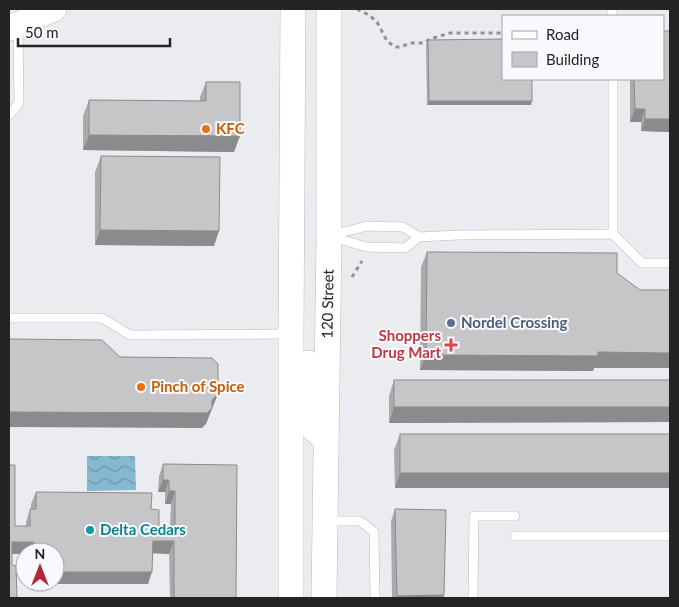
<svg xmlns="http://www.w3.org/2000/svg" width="679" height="607" font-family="Lato,sans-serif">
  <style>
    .water { fill: url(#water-waves) }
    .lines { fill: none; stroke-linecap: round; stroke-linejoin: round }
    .lane-casing { stroke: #bbbbbe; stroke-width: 10 }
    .secondary-casing { stroke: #bbbbbe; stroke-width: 26 }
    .path { stroke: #929294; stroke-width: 3; stroke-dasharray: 4 4; stroke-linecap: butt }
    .lane { stroke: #fff; stroke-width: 9 }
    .secondary { stroke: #fff; stroke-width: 25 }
    .wall { fill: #aaaaad }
    .shaded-wall { fill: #8b8b8d }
    .building { fill: #c6c6c9; stroke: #8b8b8d }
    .food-dot { fill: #e8710a; stroke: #f8f9fd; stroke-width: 2 }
    .service-dot { fill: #5c6f8a; stroke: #f8f9fd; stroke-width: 2 }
    .health-dot { fill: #e0444e; stroke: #f8f9fd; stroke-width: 2 }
    .culture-dot { fill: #0f9aa8; stroke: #f8f9fd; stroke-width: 2 }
    .labels { text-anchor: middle; stroke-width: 4; stroke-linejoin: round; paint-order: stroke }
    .food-label { font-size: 15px; font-weight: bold; fill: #c56008; stroke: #f8f9fd; text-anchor: start }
    .street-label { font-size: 15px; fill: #242425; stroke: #f8f9fd }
    .service-label { font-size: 15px; font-weight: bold; fill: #4e5e75; stroke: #f8f9fd; text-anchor: start }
    .health-label { font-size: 15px; font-weight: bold; fill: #be3a42; stroke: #f8f9fd; text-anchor: end }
    .culture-label { font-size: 15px; font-weight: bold; fill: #0d838f; stroke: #f8f9fd; text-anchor: start }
  </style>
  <defs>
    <pattern id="water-waves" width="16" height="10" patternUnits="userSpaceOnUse" patternTransform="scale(1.25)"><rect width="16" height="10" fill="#85b9cf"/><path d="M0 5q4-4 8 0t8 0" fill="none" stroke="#6d96a8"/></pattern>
  </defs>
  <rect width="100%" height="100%" fill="#ebecef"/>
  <polygon class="water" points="87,456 135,456 136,490 87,491"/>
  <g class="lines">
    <defs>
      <g id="lane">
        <polyline points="612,9 612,16"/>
        <polyline points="613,79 613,234"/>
        <polyline points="9,115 19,103 18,27"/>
        <polyline points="332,235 367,226 403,227 419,237"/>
        <polyline points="332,237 367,247 405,248 419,237 459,235 613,234 642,263 670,263"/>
        <polyline points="9,318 102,318 130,335 289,334"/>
        <polyline points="327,521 360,521 374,532 375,598"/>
        <polyline points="515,536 670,536"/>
        <polyline points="473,598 474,516 515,516"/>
      </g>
      <g id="secondary">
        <polyline points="9,28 54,9"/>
        <path d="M308,363C308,380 305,415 314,429C317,433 322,436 326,439"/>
        <polyline points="291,598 291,334 293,9"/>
        <polyline points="324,598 329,236 329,9"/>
      </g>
    </defs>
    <use href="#lane" class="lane-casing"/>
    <use href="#secondary" class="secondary-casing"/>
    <g class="path">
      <polyline points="357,9 369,15 377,22 387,41 395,47 401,47 410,43 424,43 430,39 450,33 503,33"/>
      <polyline points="352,277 362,261"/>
    </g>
    <use href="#lane" class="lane"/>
    <use href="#secondary" class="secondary"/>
  </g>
  <g class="wall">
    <polygon points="670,31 670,132 641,131 641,122 630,122 630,79 663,79"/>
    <polygon points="428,40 531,105 427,105 426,44"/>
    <polygon points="206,82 234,152 83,150 83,116 89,100 200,101 200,97"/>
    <polygon points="101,156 214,246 95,245 95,172"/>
    <polygon points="427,252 594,368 593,371 420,370 421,267"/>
    <polygon points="394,380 670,380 670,422 389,423 389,396"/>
    <polygon points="400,434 670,434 670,488 395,488 394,450"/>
    <polygon points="163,464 236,598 170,598 169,554 153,553 148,584 30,584 30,582 55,582 55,552 25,552 25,554 12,554 9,598 9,465 15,526 26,526 26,522 30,509 31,509 31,504 36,492 151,509 159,526 170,526 171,504 165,504 165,492 158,492 159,476"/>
    <polygon points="395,509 444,595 443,598 392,598 391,521"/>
  </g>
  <g class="shaded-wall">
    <polygon points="429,101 532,101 531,105 427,105"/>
    <polygon points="635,109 645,109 641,122 630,122"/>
    <polygon points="645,119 670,119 670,132 641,131"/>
    <polygon points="89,135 240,136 234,152 83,150"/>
    <polygon points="100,230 219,231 214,246 95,245"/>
    <polygon points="598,352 670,353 670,368 594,368 593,371 420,370 426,355"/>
    <polygon points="218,394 206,424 202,428 9,427 9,412"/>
    <polygon points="394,407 670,407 670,422 389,423"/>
    <polygon points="400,473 670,473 670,488 395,488"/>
    <polygon points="163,480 169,480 165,492 158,492"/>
    <polygon points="169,491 175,491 171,504 165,504"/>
    <polygon points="153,541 174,541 169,554 149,553"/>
    <polygon points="12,542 34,542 30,552 25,552 25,554 9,554"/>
    <polygon points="55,572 152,572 148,584 30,584 31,582 55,582"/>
    <polygon points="444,595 443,598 396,598 397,596"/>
  </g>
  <g class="building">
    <polygon points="663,31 670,31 670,119 645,119 645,109 635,109 634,79 663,79"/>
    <polygon points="503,39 503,79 532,79 532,101 429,101 428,40"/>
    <polygon points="206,82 240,82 240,136 89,135 89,100 206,101"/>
    <polygon points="101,156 220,157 219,231 100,230"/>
    <polygon points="427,252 617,253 617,273 640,290 670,290 670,353 598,352 598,356 426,355"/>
    <polygon points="9,339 102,340 120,357 212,358 218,364 218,394 212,400 212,408 207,413 9,412"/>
    <rect x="394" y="380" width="276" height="27"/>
    <rect x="400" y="434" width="270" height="39"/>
    <polygon points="163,464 237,465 236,598 174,598 174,541 153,541 152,572 55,572 55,552 34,552 34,542 12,542 12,565 16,566 17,598 9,598 9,465 15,465 15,526 30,526 30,509 36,509 36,492 152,493 151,509 159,510 159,526 175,526 175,491 169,491 169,480 163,480"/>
    <polygon points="395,509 446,510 444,595 397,596"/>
  </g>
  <g class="food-dot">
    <circle cx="206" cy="129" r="5"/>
    <circle cx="141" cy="387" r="5"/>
  </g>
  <circle class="service-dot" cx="451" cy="323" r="5"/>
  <path class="health-dot" d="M448.5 337.5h5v5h5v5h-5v5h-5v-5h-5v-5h5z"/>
  <circle class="culture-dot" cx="90" cy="530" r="5"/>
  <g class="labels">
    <g class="food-label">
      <text x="216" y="134">KFC</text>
      <text x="151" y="392">Pinch of Spice</text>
    </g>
    <g class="street-label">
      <text transform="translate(328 304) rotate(-89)" y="5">120 Street</text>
    </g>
    <g class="service-label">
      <text x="461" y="328">Nordel Crossing</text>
    </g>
    <g class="health-label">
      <text x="441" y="341">Shoppers<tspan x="441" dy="17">Drug Mart</tspan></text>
    </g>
    <g class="culture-label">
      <text x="100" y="535">Delta Cedars</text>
    </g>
  </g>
  <rect width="679" height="607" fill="none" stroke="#242425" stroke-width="20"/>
  <rect x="502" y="15" width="162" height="65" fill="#f8f9fd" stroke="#a3a4a7"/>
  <rect x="512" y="31" width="25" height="8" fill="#ffffff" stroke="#a3a4a7"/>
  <text x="546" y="40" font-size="15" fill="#242425">Road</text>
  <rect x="512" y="52" width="25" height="15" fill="#c6c6c9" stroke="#a3a4a7"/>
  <text x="546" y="65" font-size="15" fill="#242425">Building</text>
  <g transform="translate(40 567)"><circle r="24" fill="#f8f9fd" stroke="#a3a4a7"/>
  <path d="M0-4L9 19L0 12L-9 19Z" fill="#b72638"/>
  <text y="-8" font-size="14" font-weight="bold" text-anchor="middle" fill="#242425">N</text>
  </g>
  <path d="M18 38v8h152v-8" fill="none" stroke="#242425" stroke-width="2.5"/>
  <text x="25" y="38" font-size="15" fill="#242425" stroke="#f8f9fd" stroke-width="4" paint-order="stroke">50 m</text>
</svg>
